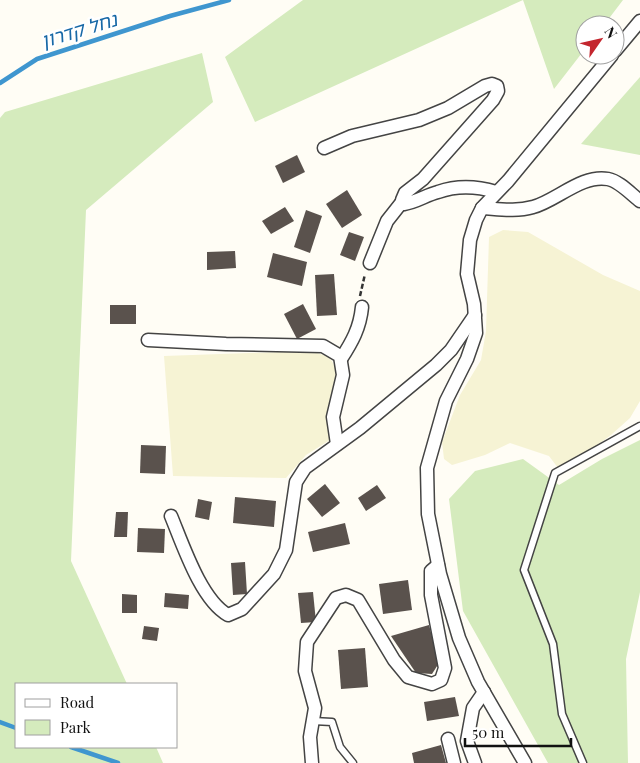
<svg xmlns="http://www.w3.org/2000/svg" width="640" height="763" font-family="'Playfair Display','Noto Sans Hebrew',serif">
  <style>
    .farmland { fill: #f6f3d4 }
    .green { fill: #d5ebbd }
    .lines { fill: none; stroke-linecap: round; stroke-linejoin: round }
    .stream { stroke: #3f96cf; stroke-width: 4.5 }
    .building { fill: #5a524d }
    .lane-casing { stroke: #444; stroke-width: 9 }
    .street-casing { stroke: #444; stroke-width: 15 }
    .path { stroke: #333; stroke-width: 2.5; stroke-dasharray: 5 2.5; stroke-linecap: butt }
    .lane { stroke: #fff; stroke-width: 6 }
    .street { stroke: #fff; stroke-width: 12 }
    .labels { text-anchor: middle; stroke-width: 5; stroke-linejoin: round; paint-order: stroke }
    .water-label { font-size: 19px; font-style: italic; fill: #1768a6; stroke: #fff }
  </style>
  <rect width="100%" height="100%" fill="#fffdf5"/>
  <g class="farmland">
    <polygon points="503,230 528,232 603,275 640,291 640,401 630,418 611,435 561,472 549,456 510,443 485,455 452,465 444,459 442,442 460,395 481,360 486,331 489,237"/>
    <polygon points="311,351 327,356 332,361 337,373 328,415 330,440 306,455 286,478 173,476 164,356"/>
  </g>
  <g class="green">
    <polygon points="303,0 623,0 604,25 585,25 585,49 554,89 523,0 255,122 225,57"/>
    <polygon points="202,53 213,102 86,210 71,561 127,684 16,684 16,747 156,747 163,763 0,763 0,118 5,112"/>
    <polygon points="640,77 640,155 581,144"/>
    <polygon points="640,440 640,592 626,659 628,763 548,763 463,611 449,499 475,471 523,459 559,485 602,459"/>
  </g>
  <g class="lines">
    <g class="stream">
      <polyline points="0,83 37,59 170,16 229,0"/>
      <polyline points="0,722 16,728"/>
      <polyline points="71,747 118,763"/>
    </g>
  </g>
  <g class="building">
    <polygon points="297,155 305,172 283,183 275,166"/>
    <polygon points="347,190 362,215 342,228 326,204"/>
    <polygon points="285,207 294,221 271,234 262,221"/>
    <polygon points="306,210 322,216 310,253 294,247"/>
    <polygon points="349,232 364,237 355,261 340,255"/>
    <polygon points="235,251 236,268 207,270 207,252"/>
    <polygon points="273,253 307,262 302,286 267,277"/>
    <polygon points="334,274 337,315 317,316 315,275"/>
    <polygon points="303,304 316,329 297,339 284,314"/>
    <rect x="110" y="305" width="26" height="19"/>
    <polygon points="141,445 166,446 165,474 140,473"/>
    <polygon points="325,484 340,503 322,517 307,499"/>
    <polygon points="377,485 386,498 366,511 358,498"/>
    <polygon points="235,497 276,501 274,527 233,523"/>
    <polygon points="198,499 212,502 209,520 195,517"/>
    <polygon points="116,512 128,512 127,537 114,537"/>
    <polygon points="345,523 350,544 313,552 308,532"/>
    <polygon points="138,528 165,529 164,553 137,552"/>
    <polygon points="245,562 247,594 233,595 231,563"/>
    <polygon points="408,580 412,610 383,614 379,584"/>
    <polygon points="313,592 316,622 301,623 298,593"/>
    <polygon points="165,593 189,595 188,609 164,607"/>
    <polygon points="122,594 137,595 137,613 122,613"/>
    <polygon points="429,625 439,663 432,674 416,673 391,636"/>
    <polygon points="144,626 159,628 157,641 142,639"/>
    <polygon points="365,648 368,687 341,689 338,650"/>
    <polygon points="455,697 459,716 427,721 424,702"/>
    <polygon points="441,745 446,763 414,763 412,753"/>
  </g>
  <g class="lines">
    <defs>
      <g id="lane">
        <polyline points="313,721 332,722 340,747 353,763"/>
        <polyline points="583,763 562,714 553,644 524,570 555,473 640,426"/>
      </g>
      <g id="street">
        <polyline points="615,51 640,21"/>
        <path d="M324,148L352,136L419,120L448,108L485,86L492,84L497,86L498,91L493,100L423,179L405,193L402,200L404,204C417,202 426,195 438,192C458,185 476,186 496,192"/>
        <path d="M482,208C499,209 516,212 533,207C556,201 582,174 608,179C619,181 631,194 640,201"/>
        <polyline points="370,263 387,221 402,202"/>
        <polyline points="148,340 226,344 323,346 340,356 343,375 333,417 337,444"/>
        <path d="M341,359C352,342 360,328 362,307"/>
        <path d="M171,516C183,545 201,600 228,615L242,609L274,574L286,550L296,482L305,468L360,428L436,365L451,350L475,315"/>
        <polyline points="448,739 454,763"/>
        <polyline points="312,763 310,737 315,708 305,671 307,642 336,598 346,595 358,600 394,660 408,677 432,684 441,680 445,668 431,595 431,571 438,565"/>
        <polyline points="475,763 467,741 473,708 484,692"/>
        <polyline points="525,763 478,682 459,638 440,574 428,514 427,468 446,401 467,359 476,333 474,304 467,274 470,240 476,220 482,208 508,181 612,55"/>
      </g>
    </defs>
    <use href="#lane" class="lane-casing"/>
    <use href="#street" class="street-casing"/>
    <polyline class="path" points="360,296 365,274"/>
    <use href="#lane" class="lane"/>
    <use href="#street" class="street"/>
  </g>
  <g class="labels">
    <g class="water-label">
      <text transform="translate(79 30) rotate(-17)" y="7">נחל קדרון</text>
    </g>
  </g>
  <rect x="15" y="683" width="162" height="65" fill="#ffffff" stroke="#a0a0a0"/>
  <rect x="25" y="699" width="25" height="8" fill="#ffffff" stroke="#a0a0a0"/>
  <text x="60" y="708" font-size="15" fill="#111111">Road</text>
  <rect x="25" y="720" width="25" height="15" fill="#d5ebbd" stroke="#a0a0a0"/>
  <text x="60" y="733" font-size="15" fill="#111111">Park</text>
  <g transform="translate(600 40) rotate(56)"><circle r="24" fill="#ffffff" stroke="#a0a0a0"/>
  <path d="M0-4L9 19L0 12L-9 19Z" fill="#c4262e"/>
  <text y="-8" font-size="14" font-weight="bold" text-anchor="middle" fill="#111111">N</text>
  </g>
  <path d="M465 738v8h106v-8" fill="none" stroke="#111111" stroke-width="2.5"/>
  <text x="472" y="738" font-size="15" fill="#111111" stroke="#ffffff" stroke-width="4" paint-order="stroke">50 m</text>
</svg>
